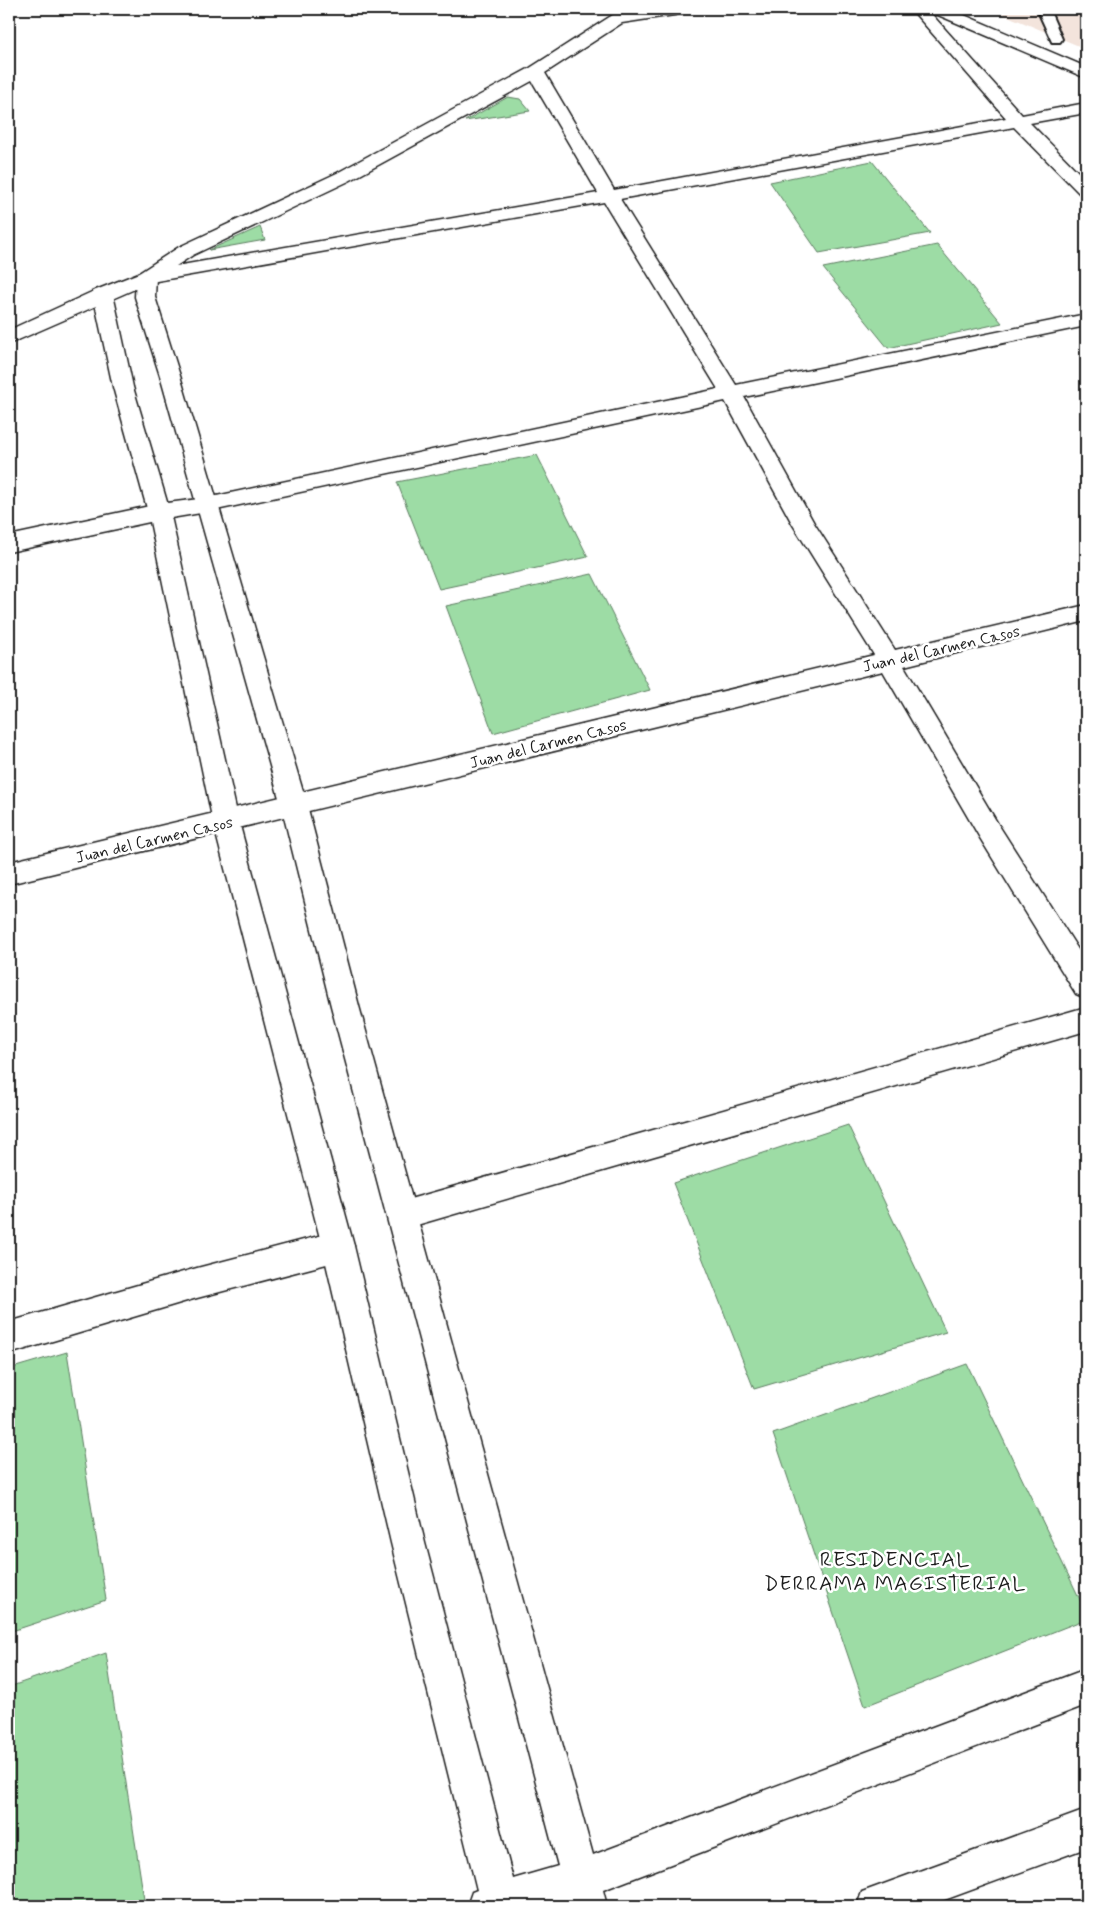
<svg xmlns="http://www.w3.org/2000/svg" width="1095" height="1915" font-family="Mynerve,sans-serif">
  <style>
    .built { fill: #f3e4dc }
    .green { fill: #9ddca5; stroke: #5c7c60 }
    .lines { fill: none; stroke-linecap: round; stroke-linejoin: round }
    .service-casing { stroke: #1c1c1c; stroke-width: 4 }
    .minor-casing { stroke: #1c1c1c; stroke-width: 3 }
    .tertiary-casing { stroke: #1c1c1c; stroke-width: 3 }
    .service { fill: #fff; fill-rule: evenodd }
    .minor { fill: #fff; fill-rule: evenodd }
    .tertiary { fill: #fff; fill-rule: evenodd }
    .labels { text-anchor: middle; stroke-width: 5; stroke-linejoin: round; paint-order: stroke }
    .street-label { font-size: 16px; fill: #1c1c1c; stroke: #fff }
    .near-neighbourhood-label { font-size: 21px; letter-spacing: 1px; fill: #1c1c1c; stroke: #fff }
  </style>
  <rect width="100%" height="100%" fill="#fff"/>
  <filter id="ink" filterUnits="userSpaceOnUse"><feTurbulence type="fractalNoise" baseFrequency=".02" numOctaves="2"/><feDisplacementMap in="SourceGraphic" scale="10" xChannelSelector="R" yChannelSelector="G"/><feConvolveMatrix kernelMatrix="1 2 1 2 8 2 1 2 1" color-interpolation-filters="sRGB"/></filter>
  <g filter="url(#ink)">
    <polygon class="built" points="991,9 1086,9 1086,49"/>
    <g class="green">
      <polygon points="508,97 520,99 530,111 465,121"/>
      <polygon points="872,161 930,233 819,253 770,182"/>
      <polygon points="260,227 265,240 209,250"/>
      <polygon points="937,245 1002,323 888,348 823,268"/>
      <polygon points="537,455 588,557 439,589 397,482"/>
      <polygon points="592,574 650,690 493,733 446,606"/>
      <polygon points="848,1125 946,1332 754,1389 673,1183"/>
      <polygon points="67,1352 106,1600 9,1632 9,1369"/>
      <polygon points="967,1364 1086,1612 1086,1619 865,1706 773,1434"/>
      <polygon points="106,1653 145,1906 9,1906 9,1687"/>
    </g>
    <g class="lines">
      <defs>
        <polygon id="service" points="1037,9 1049,9 1062,39 1060,42 1052,42"/>
        <g id="minor">
          <path d="M622,9H640L639,11L689,9L681,14L622,23L545,73L614,190L1006,118L911,9H927L1022,115L1086,103V113L1030,123L1086,180V195L1080,194L1014,127L620,199L736,385L1086,314V326L744,397L814,523L895,650L1086,605V621L904,666L998,824L1086,962V998L1076,994L980,838L883,671L9,884V862L874,655L793,525L725,401L207,512L159,520L9,552V536L159,504L207,498L718,389L604,202L151,282L9,344V330L96,290L139,273L179,247L337,173L530,68ZM532,81L598,193L176,266L193,255L349,181Z"/>
          <polygon points="929,9 950,9 1086,67 1086,78 931,12"/>
          <polygon points="1086,1007 1086,1031 403,1229 392,1225 388,1215 392,1205 403,1201"/>
          <polygon points="338,1231 349,1236 354,1246 349,1256 338,1261 197,1298 9,1354 9,1322 197,1268"/>
        </g>
        <g id="tertiary">
          <polygon points="146,271 153,273 156,277 155,297 181,379 307,805 359,1006 593,1855 1086,1669 1086,1705 603,1890 607,1906 569,1906 567,1902 553,1906 467,1906 472,1892 477,1890 391,1543 322,1246 213,822 148,512 113,387 93,294 96,290 110,290 113,294 133,387 170,512 239,822 354,1246 425,1543 513,1879 558,1866 331,1006 281,805 161,379 135,297 136,277 139,273"/>
          <polygon points="1086,1810 1086,1848 928,1906 857,1906 862,1892"/>
        </g>
      </defs>
      <use href="#service" class="service-casing"/>
      <use href="#minor" class="minor-casing"/>
      <use href="#tertiary" class="tertiary-casing"/>
      <use href="#service" class="service"/>
      <use href="#minor" class="minor"/>
      <use href="#tertiary" class="tertiary"/>
    </g>
  </g>
  <g class="labels">
    <g class="street-label">
      <text transform="translate(941 648) rotate(-13)" y="6">Juan del Carmen Casos</text>
      <text transform="translate(548 743) rotate(-14)" y="6">Juan del Carmen Casos</text>
      <text transform="translate(154 839) rotate(-13)" y="6">Juan del Carmen Casos</text>
    </g>
    <g class="near-neighbourhood-label">
      <text x="895" y="1566">RESIDENCIAL<tspan x="895" dy="24">DERRAMA MAGISTERIAL</tspan></text>
    </g>
  </g>
  <rect width="1095" height="1915" fill="none" stroke="#fff" stroke-width="30"/>
  <rect x="15" y="15" width="1065" height="1885" fill="none" stroke="#1c1c1c" stroke-width="2" filter="url(#ink)"/>
</svg>
